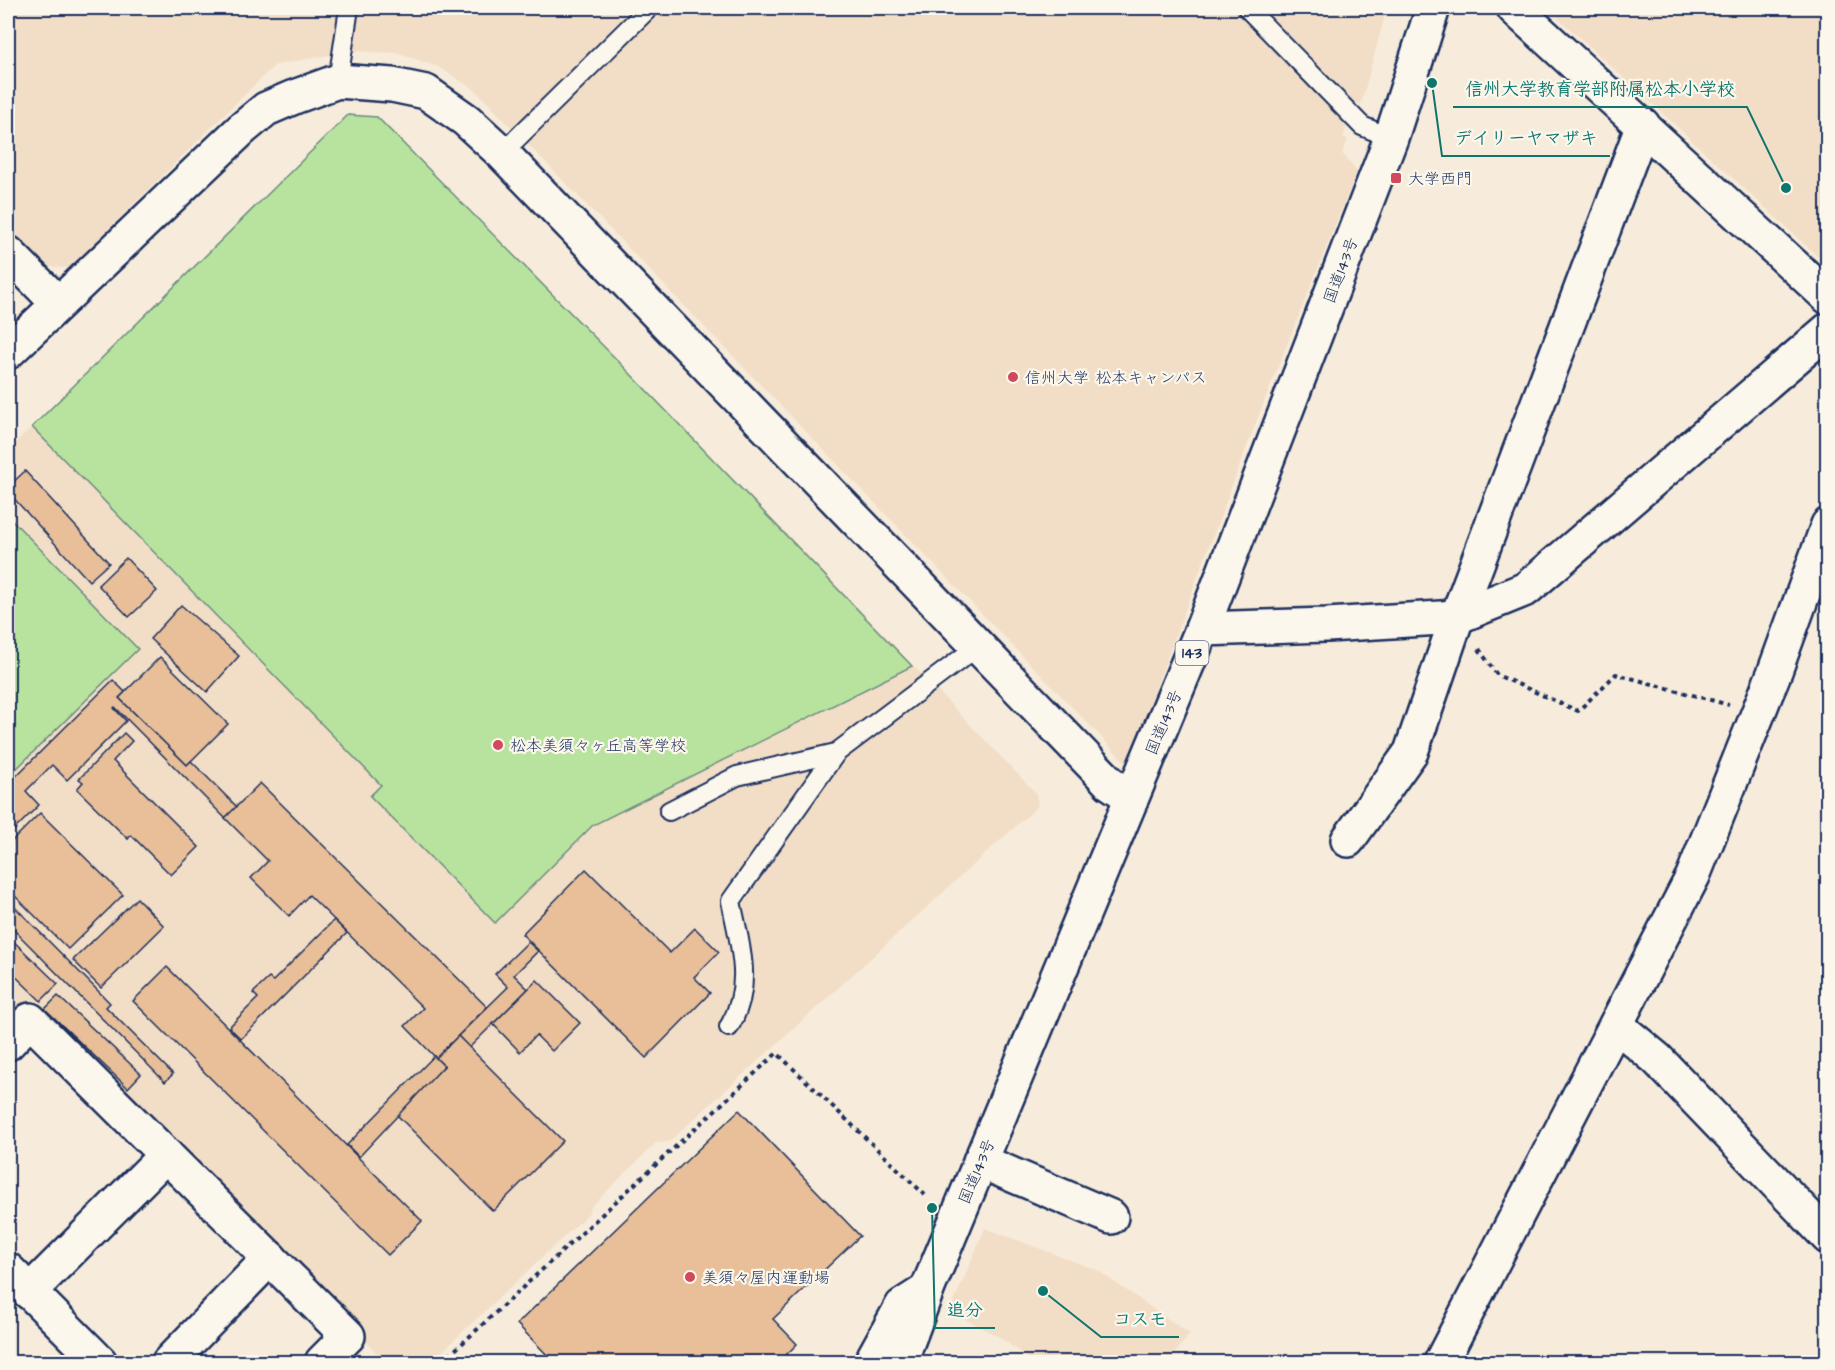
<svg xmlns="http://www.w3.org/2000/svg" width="1835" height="1370" font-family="'Architects Daughter','Klee One',sans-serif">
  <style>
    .built { fill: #f2dec7 }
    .green { fill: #b8e39f; stroke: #6a897e; stroke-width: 1.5 }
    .building { fill: #e8bf98; stroke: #1b2f5e; stroke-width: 1.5 }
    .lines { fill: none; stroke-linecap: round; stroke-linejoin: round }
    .service-casing { stroke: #1b2f5e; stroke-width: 22 }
    .minor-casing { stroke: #1b2f5e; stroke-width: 38 }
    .tertiary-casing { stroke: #1b2f5e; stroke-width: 38 }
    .secondary-casing { stroke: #1b2f5e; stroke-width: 38 }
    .trunk-casing { stroke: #1b2f5e; stroke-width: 38 }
    .path { stroke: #1b2f5e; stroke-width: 4; stroke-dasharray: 4.5 4.5; stroke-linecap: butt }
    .service { stroke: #fbf7ec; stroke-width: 18 }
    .minor { stroke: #fbf7ec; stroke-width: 33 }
    .tertiary { stroke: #fbf7ec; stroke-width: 33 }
    .secondary { stroke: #fbf7ec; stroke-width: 33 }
    .trunk { stroke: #fbf7ec; stroke-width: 33 }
    .poi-dot { fill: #d1495b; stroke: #fbf7ec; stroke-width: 2 }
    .labels { text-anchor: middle; stroke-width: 4.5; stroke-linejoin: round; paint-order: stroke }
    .shield { fill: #fbf7ec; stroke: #5e6b89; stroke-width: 1.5 }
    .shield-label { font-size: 15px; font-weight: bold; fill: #1b2f5e }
    .poi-label { font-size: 16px; fill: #1b2f5e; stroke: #fbf7ec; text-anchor: start }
    .street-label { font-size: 16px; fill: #1b2f5e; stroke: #fbf7ec }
    .leader { fill: none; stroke: #0f766e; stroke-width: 2 }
    .callout-dot { fill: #0f766e; stroke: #fbf7ec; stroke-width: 2 }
    .callout-label { font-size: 18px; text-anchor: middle; font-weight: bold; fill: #0f766e; stroke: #fbf7ec; stroke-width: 4.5; stroke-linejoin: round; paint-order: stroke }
  </style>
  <rect width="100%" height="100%" fill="#f7ecdb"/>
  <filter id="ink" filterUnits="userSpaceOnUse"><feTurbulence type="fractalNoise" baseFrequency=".0167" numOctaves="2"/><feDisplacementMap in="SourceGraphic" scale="12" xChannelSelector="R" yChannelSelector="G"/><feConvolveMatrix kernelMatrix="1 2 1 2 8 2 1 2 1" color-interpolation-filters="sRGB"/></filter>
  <g filter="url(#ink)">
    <g class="built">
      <polygon points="8,8 1387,8 1361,104 1356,103 1343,137 1348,140 1342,153 1357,171 1257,420 1127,764 519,135 474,89 438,67 397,53 352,51 275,65 69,268 35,266 8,238"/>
      <polygon points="1547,8 1827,8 1827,265 1660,111"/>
      <polygon points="348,115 377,117 756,502 1036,793 1038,806 669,1142 656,1143 591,1207 588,1214 431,1362 386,1362 32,1009 8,1032 8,450"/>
      <polygon points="985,1228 1097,1270 1190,1334 1168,1362 1033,1362 1001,1338 950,1311"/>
    </g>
    <g class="green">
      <polygon points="348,115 377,117 622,365 912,666 593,825 495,923 370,796 381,785 32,427"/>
      <polygon points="8,516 138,649 8,777"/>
    </g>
    <g class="building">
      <polygon points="25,471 109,563 89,581 8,492 8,487"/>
      <polygon points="126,558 157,591 129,617 98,585"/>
      <polygon points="181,605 239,656 207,692 150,639"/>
      <polygon points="160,657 228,724 187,765 119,698"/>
      <polygon points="113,680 125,692 119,698 187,765 191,761 237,807 225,818 115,707 114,708 126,721 67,780 52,765 26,791 39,805 8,836 8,784"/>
      <polygon points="124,733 132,741 113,761 199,847 171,875 131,835 128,839 77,789 83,782 79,779"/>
      <polygon points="260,783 487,1007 436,1058 405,1026 423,1008 309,895 289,916 251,878 268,861 225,818"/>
      <polygon points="40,813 123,895 68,949 8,889 8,845"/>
      <polygon points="586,869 670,953 695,928 719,952 694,977 710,993 646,1058 522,934"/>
      <polygon points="137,898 164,926 101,988 73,960"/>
      <polygon points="8,900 110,1003 106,1007 173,1074 165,1082 8,924"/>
      <polygon points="334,920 347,933 241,1039 229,1027 258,998 253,993 269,978 273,981"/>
      <polygon points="8,936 58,984 41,1001 8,969"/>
      <polygon points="528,942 538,951 514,975 528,989 469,1048 458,1036 508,987 495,974"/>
      <polygon points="167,967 422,1221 388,1255 133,1001"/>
      <polygon points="537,980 580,1023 552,1051 536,1035 520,1052 493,1024"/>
      <polygon points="58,996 141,1074 128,1088 45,1009"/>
      <polygon points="458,1036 563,1141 493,1211 396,1114 444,1066 436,1058"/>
      <polygon points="434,1056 444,1066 359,1157 347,1145"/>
      <polygon points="739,1110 860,1236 773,1319 797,1344 779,1362 554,1362 517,1324"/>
    </g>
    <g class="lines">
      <defs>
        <g id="service">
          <polyline points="1247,8 1362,126 1391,138"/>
          <polyline points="338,81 349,8"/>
          <polyline points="502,153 649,8"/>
          <polyline points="669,811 737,776 836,753"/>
          <path d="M729,1027C754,985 740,946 731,901L836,753L978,646"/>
        </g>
        <g id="minor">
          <polyline points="1514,8 1828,297"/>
          <polyline points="1202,629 1327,625 1457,617 1526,589 1828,330"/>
          <polyline points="1348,840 1411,752 1457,617 1643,125"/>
          <polyline points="1616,1025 1657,1059 1828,1237"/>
          <polyline points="8,1043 30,1020 348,1336 322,1362"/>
          <polyline points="980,1161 1111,1217"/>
          <polyline points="8,1270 100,1362"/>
          <polyline points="29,1292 166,1155"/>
          <polyline points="169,1362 270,1258"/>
          <polyline points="1441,1362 1693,876 1775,671 1828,525"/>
        </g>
        <g id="tertiary">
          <polyline points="8,253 58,303"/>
          <polyline points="8,352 242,129 266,109 294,97 338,81 392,85 426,92 466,120 502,153 1110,783 1131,797"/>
        </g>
        <polyline id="secondary" points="871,1362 902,1306 927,1290"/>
        <polyline id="trunk" points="900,1362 927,1290 1202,629 1391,138 1433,8"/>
      </defs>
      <use href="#service" class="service-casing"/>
      <use href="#minor" class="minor-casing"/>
      <use href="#tertiary" class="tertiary-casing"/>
      <use href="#secondary" class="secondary-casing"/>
      <use href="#trunk" class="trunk-casing"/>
      <g class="path">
        <polyline points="1479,649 1497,675 1578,711 1616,674 1729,705"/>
        <polyline points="442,1362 777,1053 925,1195"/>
      </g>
      <use href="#service" class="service"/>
      <use href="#minor" class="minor"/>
      <use href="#tertiary" class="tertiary"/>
      <use href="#secondary" class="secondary"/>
      <use href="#trunk" class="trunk"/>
    </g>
  </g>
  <g class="poi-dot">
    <rect x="1390" y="172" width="12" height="12" rx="3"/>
    <circle cx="1013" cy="377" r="6"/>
    <circle cx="498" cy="745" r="6"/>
    <circle cx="690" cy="1277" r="6"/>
  </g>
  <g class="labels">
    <rect class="shield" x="1175.5" y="641" width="33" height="24" rx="4.5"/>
    <g class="shield-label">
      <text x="1192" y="658">143</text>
    </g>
    <g class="poi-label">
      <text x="1408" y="184">大学西門</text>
      <text x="1025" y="383">信州大学 松本キャンパス</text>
      <text x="510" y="751">松本美須々ヶ丘高等学校</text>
      <text x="702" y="1283">美須々屋内運動場</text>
    </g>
    <g class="street-label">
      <text transform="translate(1340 270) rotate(-69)" y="6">国道143号</text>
      <text transform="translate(1163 722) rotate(-67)" y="6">国道143号</text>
      <text transform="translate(976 1171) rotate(-67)" y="6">国道143号</text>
    </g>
  </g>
  <path class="leader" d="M1786 188L1747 107H1453M1432 83L1442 156H1610M932 1208L935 1328H995M1043 1291L1101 1337H1179"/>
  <g class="callout-dot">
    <circle cx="1786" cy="188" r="6"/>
    <circle cx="1432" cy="83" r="6"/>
    <circle cx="932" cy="1208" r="6"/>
    <circle cx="1043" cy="1291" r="6"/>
  </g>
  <g class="callout-label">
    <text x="1600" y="95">信州大学教育学部附属松本小学校</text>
    <text x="1526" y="144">デイリーヤマザキ</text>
    <text x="965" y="1316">追分</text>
    <text x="1140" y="1325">コスモ</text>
  </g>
  <rect width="1835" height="1370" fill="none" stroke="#fbf7ec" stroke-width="30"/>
  <rect x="15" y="15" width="1805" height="1340" fill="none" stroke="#1b2f5e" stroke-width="2" filter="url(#ink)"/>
</svg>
